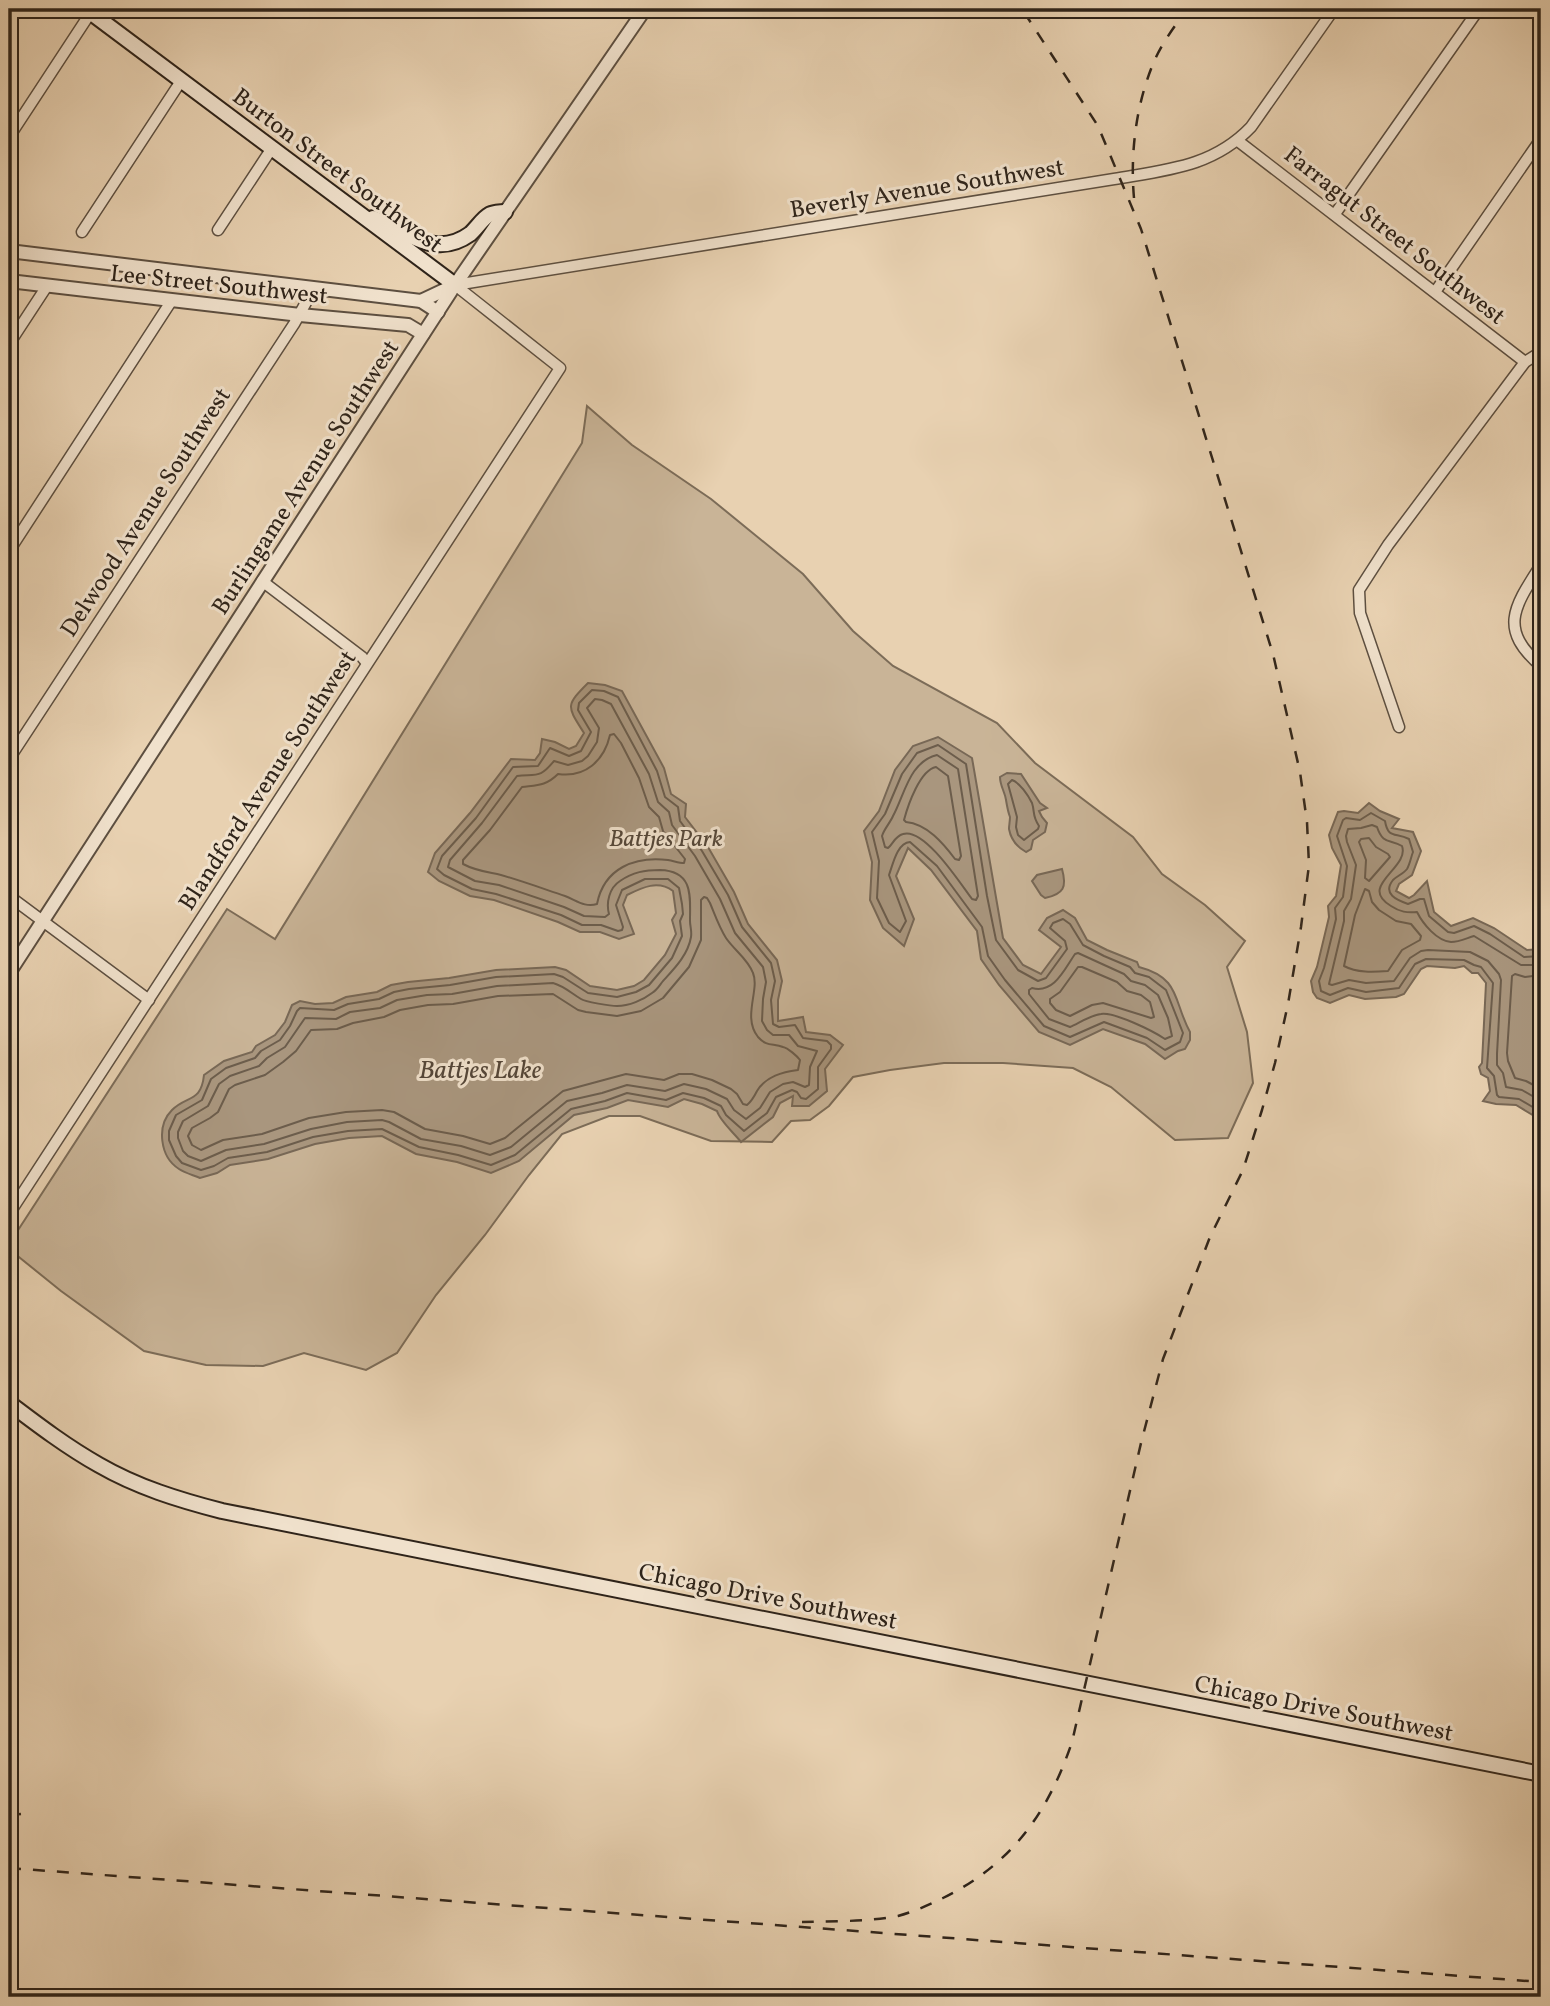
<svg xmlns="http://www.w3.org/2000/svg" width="1550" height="2006" font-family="Vollkorn,serif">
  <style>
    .green { fill: #c9b497; stroke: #7c6c58; stroke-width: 2 }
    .water { fill: #a9967e; stroke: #786856; stroke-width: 2 }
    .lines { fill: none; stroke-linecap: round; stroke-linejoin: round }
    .shore { stroke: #6c5d4c; stroke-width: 2 }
    .minor-casing { stroke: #5d4f40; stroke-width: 13 }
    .tertiary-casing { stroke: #5d4f40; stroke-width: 16 }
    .secondary-casing { stroke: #2f241a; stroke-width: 18 }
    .minor { stroke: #f0e1cc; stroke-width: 10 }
    .tertiary { stroke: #f0e1cc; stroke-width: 12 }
    .secondary { stroke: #f0e1cc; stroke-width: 14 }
    .rail { stroke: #2f241a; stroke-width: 2.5; stroke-dasharray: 12 12; stroke-linecap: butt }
    .labels { text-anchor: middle; stroke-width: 6; stroke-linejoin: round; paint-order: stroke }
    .street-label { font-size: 24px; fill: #2f241a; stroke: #f0e1cc }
    .park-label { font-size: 24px; font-style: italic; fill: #564839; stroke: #f0e1cc }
    .water-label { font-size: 26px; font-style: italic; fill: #544638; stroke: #f0e1cc }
  </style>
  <rect width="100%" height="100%" fill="#e8d1b1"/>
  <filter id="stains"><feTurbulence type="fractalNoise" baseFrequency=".00286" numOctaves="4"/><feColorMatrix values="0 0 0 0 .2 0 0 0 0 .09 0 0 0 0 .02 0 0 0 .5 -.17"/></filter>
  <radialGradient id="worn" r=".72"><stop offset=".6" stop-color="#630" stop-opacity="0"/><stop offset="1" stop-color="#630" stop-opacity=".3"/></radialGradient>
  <polygon class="green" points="587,406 632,445 711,499 803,574 853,631 893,666 997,723 1035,763 1133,837 1162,874 1205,905 1245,941 1227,967 1247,1032 1253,1083 1228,1138 1175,1140 1111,1087 1073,1068 1003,1063 944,1063 890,1070 853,1077 829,1106 810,1120 791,1121 772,1142 711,1141 640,1116 609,1116 562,1134 529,1175 485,1235 436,1295 397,1353 366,1370 304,1353 263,1366 206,1365 144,1351 61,1291 9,1249 9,1244 227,909 275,939 582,443"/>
  <g class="water">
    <path d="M588,683L605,685L622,691L664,768L671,794L686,804L685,817L708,847L734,892L748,924L777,960L782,981L778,1000V1021L803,1017L806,1032L830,1035L843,1045L825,1069L827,1091L809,1106H792L793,1096L780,1103L773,1117L741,1142C734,1133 720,1121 717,1111L702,1104L684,1099L668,1107L628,1100L607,1108L574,1115L519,1161L491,1173L457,1162L416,1154L382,1136L349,1138L315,1144L268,1159L230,1165L217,1173L200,1178C193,1175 185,1173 179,1169C160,1157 156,1126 172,1110C187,1095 201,1103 204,1075L224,1061L252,1052L256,1046L275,1035L285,1022L292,1005L300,1001L315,1004L333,1003L346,997L377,992L391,985L408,982L449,978L496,970L555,967L566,970L590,986L617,990L634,986L644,980L665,955L676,934L672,920L676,913L673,891C658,880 643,887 627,895L623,905L634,934L619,939L600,932H580L558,922L494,900L470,896L439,881L428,872L435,853L470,813L511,759L535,760L540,753L542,739L555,742L569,749L576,746L584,733C567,706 565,706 588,683Z"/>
    <path d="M938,737L972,758L1003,938L1023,965L1041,974L1061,947L1039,930L1047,918L1063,910L1075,918L1087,940L1107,950L1137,962L1139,967C1181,978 1173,1001 1190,1032V1040L1185,1049L1178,1051L1165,1059L1145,1044L1103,1029L1070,1045L1039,1032L999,985L981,959L977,931L931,870L908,848L896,876L914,919L904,946L883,928L870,900L872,862L864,831L879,811L895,770L913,746Z"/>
    <path d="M1007,773L1021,774L1040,803L1047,808L1039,811L1042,817L1047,823L1045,832L1033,840L1031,849L1026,852C1017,847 1011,840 1009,829C1009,825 1010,821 1010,817C1008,812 1007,806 1006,800C1005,792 1000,786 1000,777Z"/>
    <polygon points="1369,803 1380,811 1399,819 1392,828 1413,832 1421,851 1412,875 1399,884 1396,891 1409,898 1414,895 1427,881 1434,912 1451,926 1473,918 1494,928 1527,950 1541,949 1541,1120 1516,1105 1496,1104 1483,1101 1490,1091 1488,1078 1481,1074 1479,1067 1482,1063 1486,983 1478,973 1472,973 1464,966 1455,968 1427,966 1421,969 1404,994 1396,997 1365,999 1349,995 1330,1003 1317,998 1313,992 1311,981 1317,967 1329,917 1328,906 1336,896 1341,865 1332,848 1329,835 1338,812 1344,811 1358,813"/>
    <path d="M1062,869C1067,887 1064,894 1045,898L1041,895L1032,881L1037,875Z"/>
  </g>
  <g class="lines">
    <g class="shore">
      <polygon points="592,690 604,691 618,697 657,771 665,797 678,807 680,821 702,851 728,895 742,927 771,963 775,981 771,1000 773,1024 779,1027 795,1025 803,1038 827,1041 831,1045 831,1049 818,1067 818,1089 806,1099 801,1098 797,1092 792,1090 776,1097 767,1113 744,1131 726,1115 721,1106 704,1098 683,1093 666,1100 627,1093 605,1101 571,1109 515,1155 491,1165 458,1155 419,1147 382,1129 348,1131 313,1137 267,1152 228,1158 214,1166 201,1170 182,1163 176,1156 169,1140 169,1131 176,1115 202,1100 211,1079 226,1068 255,1058 261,1051 280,1040 290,1026 297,1011 300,1008 334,1010 348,1004 379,999 394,992 409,989 450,985 496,977 554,974 563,977 588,993 617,997 636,992 649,985 672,958 682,936 680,921 683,914 682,904 679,888 668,879 645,879 622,890 616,905 623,927 622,930 618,931 601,925 582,925 561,915 496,894 472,889 444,875 437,869 442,856 476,818 513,767 538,766 550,748 569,756 581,751 591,732 578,710 579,703"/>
      <path d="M595,699L602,700L611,704L649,774L658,802L669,812L672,825L695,856L720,899L735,933L763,967L766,982L763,999L762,1021L767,1030L773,1035H789L798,1046L817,1051L810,1067L809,1085L805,1087L793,1082L783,1084L770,1092L760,1108L746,1119L734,1110L727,1099L706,1089L684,1084L665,1091L627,1085L602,1093L567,1101L511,1147L490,1155L461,1146L421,1139L389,1122L382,1120L347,1122L311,1129L264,1144L226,1150L201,1161L188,1156L183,1151L178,1138V1132L183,1121L208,1106L219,1084L230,1076L259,1066L267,1058L285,1047L305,1018L336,1019L350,1012L380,1008L397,1000L427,995L452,994L497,986L553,983C564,986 571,993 581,999C585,1002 611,1006 617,1006C629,1006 643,1000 652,993C657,990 659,986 663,981C674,969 688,955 691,937C692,931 690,926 690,921C690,897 694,871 660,870C645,870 633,872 620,881C609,888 606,903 609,914L605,917L584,916L564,907L499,885L475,881L448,867L450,860L482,823L517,776C538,774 540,778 554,761L568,765L582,761L588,756L597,742L599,728L587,708Z"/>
      <path d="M614,734L621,743L639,778L649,807L659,817L663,831L685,859L684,863C679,863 674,861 668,860C635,856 604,868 597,904C585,908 576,900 565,896C544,889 522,881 501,875C488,872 476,871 463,864V860L490,830L522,787C537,785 546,786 558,774C585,778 604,761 610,735Z"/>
      <path d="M938,745L966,764L987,896L996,940L1018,970L1038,981L1046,978L1067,949L1065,941L1050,928L1053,923L1063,919L1070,924L1083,945L1104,956L1130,967L1135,973L1149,977L1166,990L1183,1033L1180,1042L1165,1050L1147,1038L1104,1022L1070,1037L1044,1026L1005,980L988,956L982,927L937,866L910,842C897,843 893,864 889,875L906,921L900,932L889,923L877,898L879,861L872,832L885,814L902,774L917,753Z"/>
      <path d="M937,755L958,769L978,896L976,900L972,899C960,883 924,827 903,834C895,836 893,844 888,848L885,847L882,836C884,829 890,823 893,816C905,794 909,762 937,755Z"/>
      <path d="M936,767L948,776L961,856L959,860L955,859C943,843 927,824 906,822L904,820C908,805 920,770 936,767Z"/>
      <path d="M1012,780C1020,783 1028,795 1032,803C1035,812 1032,816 1039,826L1038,829L1024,840L1018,835L1016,827L1017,817L1008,784Z"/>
      <polygon points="1369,838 1376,847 1388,854 1390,857 1369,881 1365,878 1366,860 1359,842 1361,839"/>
      <path d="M1365,889L1369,891L1372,902L1379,910L1396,921L1411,924L1421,936L1420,940L1402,950L1388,971C1373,972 1357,973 1344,966L1355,915Z"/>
      <path d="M704,897L707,898L710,903C715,915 719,927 726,938C734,950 748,959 753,973C760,990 742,1017 758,1037C767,1047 773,1043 783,1047C788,1048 797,1056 800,1060L798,1070C783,1072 766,1076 757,1091C754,1097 752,1101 747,1105L743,1104L737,1094L731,1089L712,1080L692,1074H679L664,1080L626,1074L563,1091L505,1138L490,1144L463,1136L425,1129L394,1112L382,1110L346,1112L309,1118L262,1134L223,1140L201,1150L192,1145L188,1136L192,1128L210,1118L218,1112L229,1089L235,1085L265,1075L283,1062L296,1051L311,1030L337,1029L353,1023L384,1017L400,1010L428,1005L453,1004L498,996L553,994L578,1010L586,1012L617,1016L641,1011L663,998L689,967L701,940V900Z"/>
      <path d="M1078,953L1124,974L1131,981L1145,985L1158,995L1168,1018L1172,1036L1165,1039C1153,1031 1115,1012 1101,1014C1091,1015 1079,1023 1070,1027L1049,1019L1029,994V990L1032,988C1054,994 1064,970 1075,954Z"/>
      <path d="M1541,956L1524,957L1490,934L1474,926L1454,933L1448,932L1429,916L1424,899H1420L1408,904C1397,900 1382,894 1393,880C1397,876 1403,874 1407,869C1410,864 1411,857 1413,852L1409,839C1395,832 1388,839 1385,821L1371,813L1360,820L1346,818L1343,820L1337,836L1347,866L1343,897L1335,908L1336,919L1324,968L1319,981L1321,991L1330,995L1348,988L1366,992L1399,988L1415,964L1426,959L1464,960L1474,965L1481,967L1493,983L1487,1068L1494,1076L1497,1095L1499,1097L1519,1099L1541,1112"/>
      <path d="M1541,965H1521L1474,936C1467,938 1459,942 1451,942C1437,941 1423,924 1417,912C1407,913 1400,912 1391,906C1357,886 1410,868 1402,846C1390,839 1383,845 1377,827L1372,825L1361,828L1348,829L1346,836L1347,842L1356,865L1351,899L1344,911V921L1329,984L1332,985L1349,980L1366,983L1394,981L1410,958L1421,951L1428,950L1470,952L1488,961L1499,974L1501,980L1497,1054V1065L1503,1073L1506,1087L1522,1090L1541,1101"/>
      <polygon points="1082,967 1117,982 1127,991 1141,995 1150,1002 1154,1017 1151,1018 1103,1003 1092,1005 1070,1016 1056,1010 1050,1003 1050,999 1060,992 1078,967"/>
      <polyline points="1541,975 1525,977 1515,974 1512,976 1507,1053 1508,1061 1515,1078 1526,1081 1541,1089"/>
    </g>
    <defs>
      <g id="minor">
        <polyline points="9,137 91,12"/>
        <polyline points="1238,141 1525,362"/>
        <polyline points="1335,214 1479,9"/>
        <polyline points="218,230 272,148"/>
        <polyline points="82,232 181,81"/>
        <path d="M455,285L1114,179C1166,170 1213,167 1251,127L1334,9"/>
        <polyline points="1435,292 1541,139"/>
        <polyline points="9,344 47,286"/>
        <polyline points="9,551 172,300"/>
        <path d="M1541,565C1514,607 1498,629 1541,666"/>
        <polyline points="262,581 362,657 367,663"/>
        <polyline points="1399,727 1360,613 1359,590 1388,545 1525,362 1541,352"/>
        <polyline points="9,759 294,324 314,288"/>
        <polyline points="9,896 149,1000"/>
        <polyline points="9,1214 560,368 455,285"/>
      </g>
      <g id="tertiary">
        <polyline points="9,251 421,301 438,312"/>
        <polyline points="9,281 300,315 408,325 423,334"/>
        <polyline points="421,301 455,285"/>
        <polyline points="9,973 455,285 645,9"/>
      </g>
      <g id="secondary">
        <polyline points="86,9 455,285"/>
        <path d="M373,218C406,230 434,260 470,234C476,229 483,218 489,215C492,213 501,212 505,212"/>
        <path d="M9,1403C38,1425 67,1447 99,1465C137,1487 179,1500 222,1511L1541,1774"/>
      </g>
    </defs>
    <use href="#minor" class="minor-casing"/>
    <use href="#tertiary" class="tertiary-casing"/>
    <use href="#secondary" class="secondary-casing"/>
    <use href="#minor" class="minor"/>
    <use href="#tertiary" class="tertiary"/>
    <use href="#secondary" class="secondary"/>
    <g class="rail">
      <path d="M1134,198C1130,154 1136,105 1153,64C1161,44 1175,26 1187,9"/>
      <polyline points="9,1815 21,1814"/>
      <polyline points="9,1868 1541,1982"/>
      <path d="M802,1922C833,1921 867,1922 898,1916C913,1912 929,1905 943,1898C1012,1864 1048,1813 1072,1742L1141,1443L1163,1359L1210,1237L1243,1170L1262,1110L1275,1063L1288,1004L1301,927L1309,865L1307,822L1300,772L1273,654L1141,229L1098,126L1022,9"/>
    </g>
  </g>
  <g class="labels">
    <g class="street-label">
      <text transform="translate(338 170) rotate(37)" y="8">Burton Street Southwest</text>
      <text transform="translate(927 188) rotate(-9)" y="8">Beverly Avenue Southwest</text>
      <text transform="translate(1395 235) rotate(38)" y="8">Farragut Street Southwest</text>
      <text transform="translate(219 284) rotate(6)" y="8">Lee Street Southwest</text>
      <text transform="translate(305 477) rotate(-57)" y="8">Burlingame Avenue Southwest</text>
      <text transform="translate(145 512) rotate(-57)" y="8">Delwood Avenue Southwest</text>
      <text transform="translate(267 780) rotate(-57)" y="8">Blandford Avenue Southwest</text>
      <text transform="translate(768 1596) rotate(11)" y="8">Chicago Drive Southwest</text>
      <text transform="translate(1324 1708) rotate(11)" y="8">Chicago Drive Southwest</text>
    </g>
    <g class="park-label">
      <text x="666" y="846">Battjes Park</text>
    </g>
    <g class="water-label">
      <text x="480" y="1078">Battjes Lake</text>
    </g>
  </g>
  <rect width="1550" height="2006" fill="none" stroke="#e8d1b1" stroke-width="35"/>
  <rect x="10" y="10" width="1529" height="1985" fill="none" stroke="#2f241a" stroke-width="3.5"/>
  <rect x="18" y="18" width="1515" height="1971" fill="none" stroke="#2f241a" stroke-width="2"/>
  <rect width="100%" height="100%" filter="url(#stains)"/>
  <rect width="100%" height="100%" fill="url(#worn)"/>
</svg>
